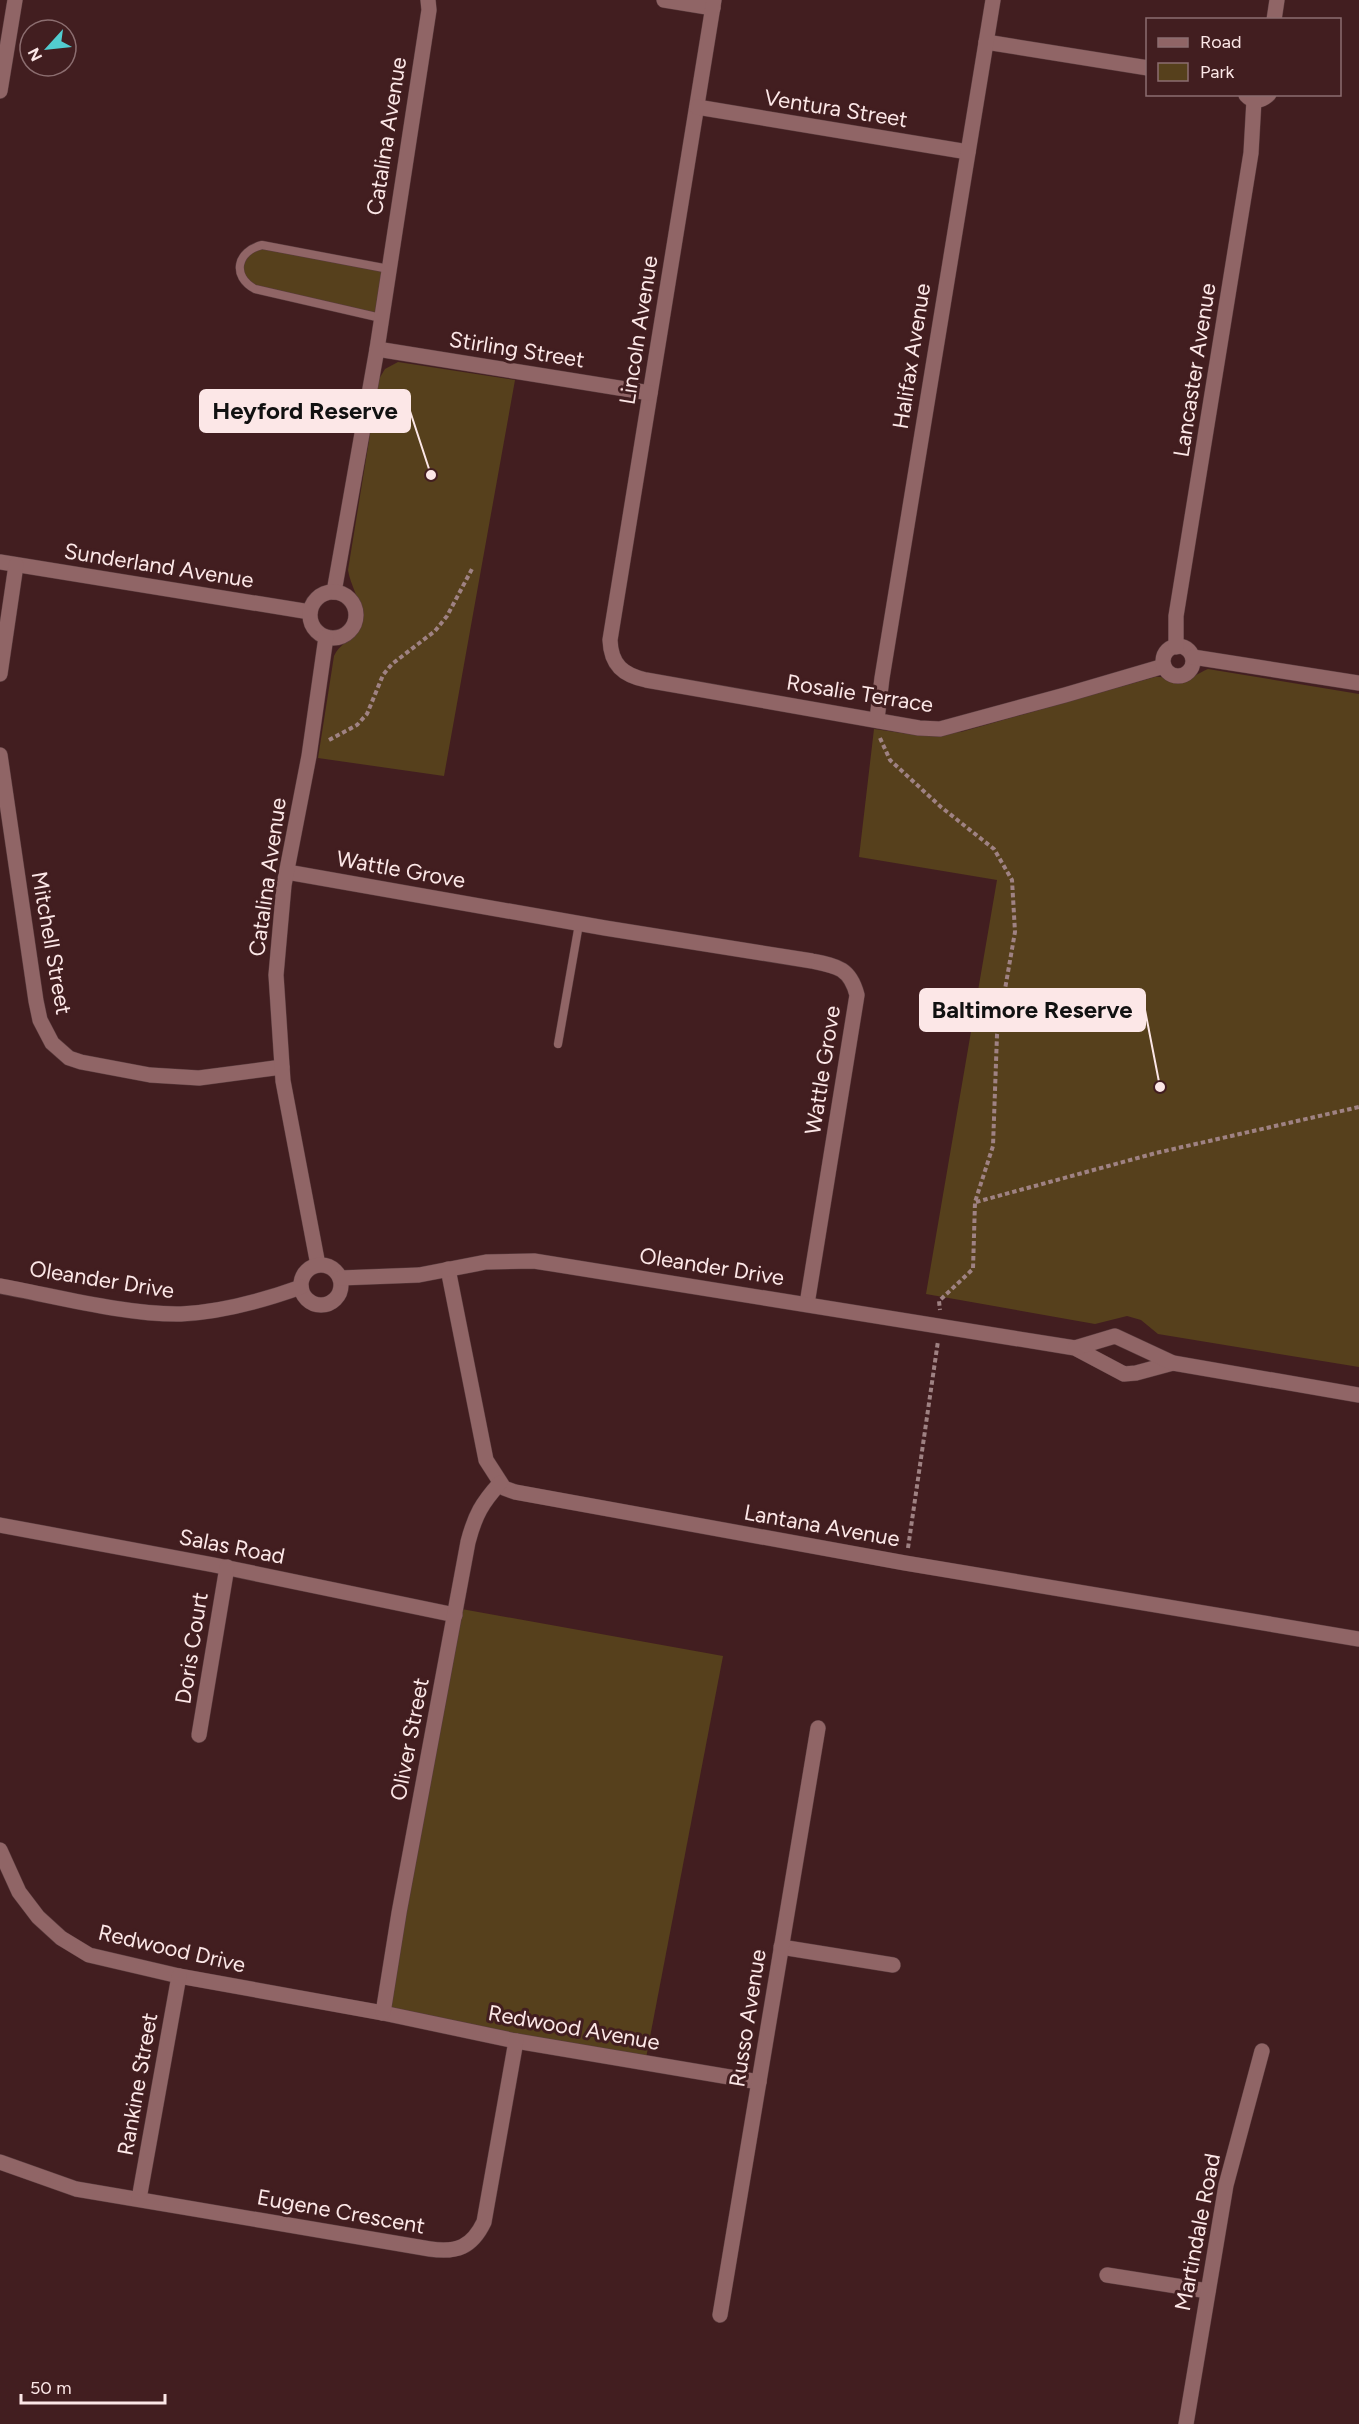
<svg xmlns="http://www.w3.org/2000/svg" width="1359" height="2424" font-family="Figtree,sans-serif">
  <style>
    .green { fill: #56401c }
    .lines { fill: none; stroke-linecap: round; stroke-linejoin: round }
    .service-casing { stroke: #5a3c3e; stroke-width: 9 }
    .minor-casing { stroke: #5a3c3e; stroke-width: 16 }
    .path { stroke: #9f8283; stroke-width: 4; stroke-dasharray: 4.5 3; stroke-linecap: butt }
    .service { stroke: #906566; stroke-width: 8 }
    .minor { stroke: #906566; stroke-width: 15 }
    .labels { text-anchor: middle; stroke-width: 6; stroke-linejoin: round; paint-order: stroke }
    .street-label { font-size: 22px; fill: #fce7e7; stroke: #421e20 }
    .leader { fill: none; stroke: #fce7e7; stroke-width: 2 }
    .callout-dot { fill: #fce7e7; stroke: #421e20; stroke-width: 2 }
    .callout { fill: #fce7e7; stroke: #fce7e7; stroke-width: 2 }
    .callout-label { font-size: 24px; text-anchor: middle; font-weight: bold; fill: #111 }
  </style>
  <rect width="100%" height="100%" fill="#421e20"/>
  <g class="green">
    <polygon points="262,245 389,269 381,318 248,285 240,261"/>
    <path d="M398,362L515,380L444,776L318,758L334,656C339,644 351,641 357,631C369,611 351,590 348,570L379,379L385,369Z"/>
    <path d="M1208,669L1359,694V1367L1158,1334L1141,1320L1127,1316L1095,1324L926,1294L997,880L859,857L874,729L916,735L961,732L1155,677C1164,676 1167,680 1175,681C1186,683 1198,673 1208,669Z"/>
    <polygon points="456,1608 723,1656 645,2063 383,2013"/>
  </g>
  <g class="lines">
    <defs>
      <g id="service">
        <path d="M381,318L255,289C231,276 237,251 262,245L389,269"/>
        <polyline points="558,1044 579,924"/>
      </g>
      <g id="minor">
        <polyline points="664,0 713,8"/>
        <path d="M714,0L610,640C611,665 623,675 646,680L919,728L940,729L1065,695L1164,666"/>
        <polyline points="1274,20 1277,0"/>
        <polyline points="986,42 1148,68"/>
        <polyline points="0,91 15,0"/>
        <path d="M1246,95C1253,103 1262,101 1269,94"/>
        <polyline points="697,107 968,152"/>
        <polyline points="377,349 650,393"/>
        <polyline points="0,562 310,612"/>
        <polyline points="334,592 377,349 429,10 428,0"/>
        <circle cx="333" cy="615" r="23"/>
        <circle cx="1178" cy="661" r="15"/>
        <polyline points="1176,647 1176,616 1251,153 1254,100"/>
        <polyline points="1193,657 1359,683"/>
        <polyline points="0,674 16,565"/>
        <polyline points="877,719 882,678 993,0"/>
        <polyline points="0,755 36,1001 40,1020 52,1043 69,1058 81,1062 150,1075 199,1078 282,1067"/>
        <path d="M287,872L605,928L812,961C837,966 850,968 857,995L807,1304"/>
        <polyline points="318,1265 283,1081 276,975 284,885 309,756 326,637"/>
        <circle cx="321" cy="1285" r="20"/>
        <polyline points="448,1269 486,1460 504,1488 515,1492 905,1563 1359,1639"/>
        <polyline points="340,1278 419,1275 486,1262 534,1261 1075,1348 1124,1374 1136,1373 1173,1363"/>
        <path d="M0,1286C55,1296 126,1315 181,1314C223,1312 262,1301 301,1287"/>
        <polyline points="1075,1348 1115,1336 1173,1363 1359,1395"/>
        <polyline points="0,1525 214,1565 455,1615"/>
        <polyline points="199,1735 227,1567"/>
        <polyline points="0,1850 19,1892 38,1917 61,1938 89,1955 179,1976 383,2013 516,2041 759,2082"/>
        <polyline points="781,1947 893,1965"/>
        <path d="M383,2013L399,1913L468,1542C475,1515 482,1503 500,1483"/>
        <path d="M0,2162L76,2189L430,2249C457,2253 472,2247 484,2222L516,2041"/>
        <polyline points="139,2199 179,1976"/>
        <polyline points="1107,2275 1208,2291"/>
        <polyline points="720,2315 818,1728"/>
        <polyline points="1186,2424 1226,2185 1262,2051"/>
      </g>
    </defs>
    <use href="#service" class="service-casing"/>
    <use href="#minor" class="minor-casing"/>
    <g class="path">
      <polyline points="880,738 890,760 941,807 994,849 1012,880 1015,932 997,1035 993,1146 975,1202 973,1269 939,1301 940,1310"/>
      <polyline points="329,740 357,725 367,714 383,675 392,664 435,631 447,616 473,567"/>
      <polyline points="976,1202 1156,1153 1359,1107"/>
      <polyline points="908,1548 938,1341"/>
    </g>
    <use href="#service" class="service"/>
    <use href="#minor" class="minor"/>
  </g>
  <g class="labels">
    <g class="street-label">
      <text transform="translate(836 108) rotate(9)" y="8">Ventura Street</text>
      <text transform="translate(386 136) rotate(-81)" y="8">Catalina Avenue</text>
      <text transform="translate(638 330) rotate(-81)" y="8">Lincoln Avenue</text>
      <text transform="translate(517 349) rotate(9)" y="8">Stirling Street</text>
      <text transform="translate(911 356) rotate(-81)" y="8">Halifax Avenue</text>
      <text transform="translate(1194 370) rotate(-81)" y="8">Lancaster Avenue</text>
      <text transform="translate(159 565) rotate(9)" y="8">Sunderland Avenue</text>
      <text transform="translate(860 693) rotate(9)" y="8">Rosalie Terrace</text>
      <text transform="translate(401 869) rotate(10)" y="8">Wattle Grove</text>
      <text transform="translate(267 877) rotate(-82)" y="8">Catalina Avenue</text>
      <text transform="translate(52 943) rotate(80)" y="8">Mitchell Street</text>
      <text transform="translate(822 1070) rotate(-81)" y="8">Wattle Grove</text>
      <text transform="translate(712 1266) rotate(9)" y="8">Oleander Drive</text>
      <text transform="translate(102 1279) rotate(9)" y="8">Oleander Drive</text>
      <text transform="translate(822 1525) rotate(10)" y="8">Lantana Avenue</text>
      <text transform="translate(232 1546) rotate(11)" y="8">Salas Road</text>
      <text transform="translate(191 1648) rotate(-81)" y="8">Doris Court</text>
      <text transform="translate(409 1739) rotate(-79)" y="8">Oliver Street</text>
      <text transform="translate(172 1948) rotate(13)" y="8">Redwood Drive</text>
      <text transform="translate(747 2018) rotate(-81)" y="8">Russo Avenue</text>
      <text transform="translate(574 2027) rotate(10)" y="8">Redwood Avenue</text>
      <text transform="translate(137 2084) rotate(-80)" y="8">Rankine Street</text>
      <text transform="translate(341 2211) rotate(10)" y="8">Eugene Crescent</text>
      <text transform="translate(1197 2232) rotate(-79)" y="8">Martindale Road</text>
    </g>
  </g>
  <path class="leader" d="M431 475L410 411M1160 1087L1145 1010"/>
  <g class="callout-dot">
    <circle cx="431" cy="475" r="6"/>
    <circle cx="1160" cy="1087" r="6"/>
  </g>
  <g class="callout">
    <rect x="200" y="390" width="210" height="42" rx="6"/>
    <rect x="920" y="989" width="225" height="42" rx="6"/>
  </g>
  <g class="callout-label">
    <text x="305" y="419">Heyford Reserve</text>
    <text x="1032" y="1018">Baltimore Reserve</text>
  </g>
  <rect x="1146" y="18" width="195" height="78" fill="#421e20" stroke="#8c6e70" stroke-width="1.5"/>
  <rect x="1158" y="38" width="30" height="9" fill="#906566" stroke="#8c6e70" stroke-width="1.5"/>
  <text x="1200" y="48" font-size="18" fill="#fce7e7">Road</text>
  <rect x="1158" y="63" width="30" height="18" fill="#56401c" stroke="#8c6e70" stroke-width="1.5"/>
  <text x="1200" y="78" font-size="18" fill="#fce7e7">Park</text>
  <g transform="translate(48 48) rotate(243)"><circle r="28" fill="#421e20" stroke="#8c6e70" stroke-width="1.5"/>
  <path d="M0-4.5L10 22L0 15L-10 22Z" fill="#52cdd0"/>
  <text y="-9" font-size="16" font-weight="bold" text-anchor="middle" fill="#fce7e7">N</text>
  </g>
  <path d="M21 2394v9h144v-9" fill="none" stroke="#fce7e7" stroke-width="3"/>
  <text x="30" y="2394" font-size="18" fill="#fce7e7" stroke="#421e20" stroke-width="4.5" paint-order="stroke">50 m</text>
</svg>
